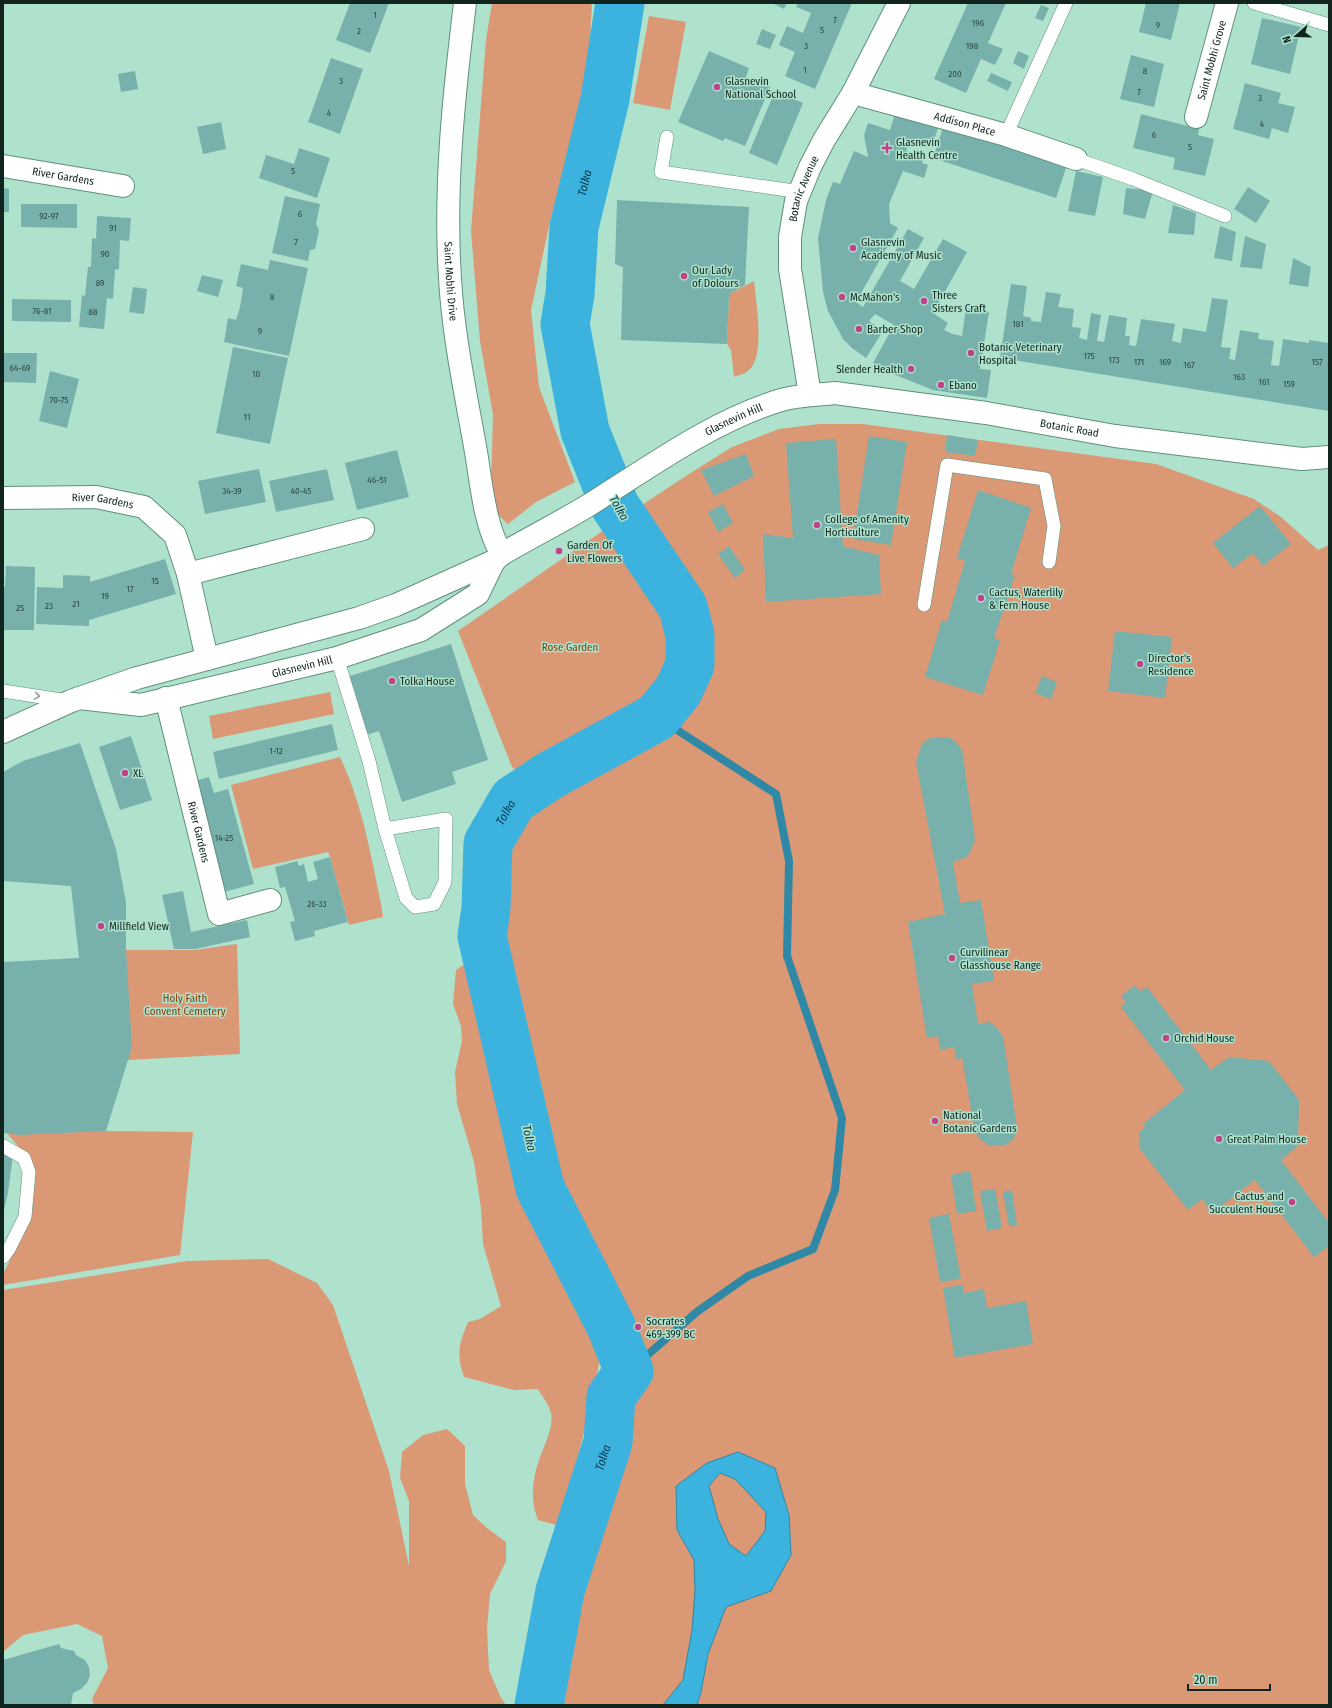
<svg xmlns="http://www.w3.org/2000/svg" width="1332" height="1708" font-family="'Fira Sans Condensed',sans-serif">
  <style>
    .green { fill: #db9875 }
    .water { fill: #3cb2df; stroke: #2f88a5; fill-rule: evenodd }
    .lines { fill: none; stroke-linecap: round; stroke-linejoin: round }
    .stream { stroke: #2f88a5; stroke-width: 8 }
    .river { stroke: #3cb2df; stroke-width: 49 }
    .building { fill: #78b1ac }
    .lane-casing { stroke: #5f907d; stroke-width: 14 }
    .street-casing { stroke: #5f907d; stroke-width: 24 }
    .secondary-casing { stroke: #5f907d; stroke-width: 24 }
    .lane { stroke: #fff; stroke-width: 13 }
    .street { stroke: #fff; stroke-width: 22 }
    .secondary { stroke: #fff; stroke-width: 22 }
    .oneway { stroke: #949d9a }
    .poi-dot { fill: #c1418b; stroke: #aee2cd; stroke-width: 1.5 }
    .labels { text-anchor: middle; stroke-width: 3; stroke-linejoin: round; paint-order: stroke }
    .number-label { font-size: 9px; fill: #2b4842 }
    .street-label { font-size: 11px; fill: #11251e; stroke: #aee2cd }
    .poi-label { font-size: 11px; fill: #11251e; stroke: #aee2cd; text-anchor: start }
    .park-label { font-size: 11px; fill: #873a00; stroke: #aee2cd }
    .water-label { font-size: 12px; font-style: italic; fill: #04394b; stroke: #aee2cd }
  </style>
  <rect width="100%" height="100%" fill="#aee2cd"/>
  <g class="green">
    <polygon points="492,3 592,3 587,96 551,217 531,310 539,387 575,482 536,502 508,524 495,512 491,487 493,415 480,341 471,231 486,40"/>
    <polygon points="649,16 686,22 670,110 633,103"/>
    <path d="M754,281C756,302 766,358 748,371C745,374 738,375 734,377L731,350L727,344L729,294Z"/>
    <polygon points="819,424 863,424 1156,464 1254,499 1281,517 1318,550 1329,545 1329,1705 557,1705 575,1599 641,1378 554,1183 526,1059 499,925 496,870 541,789 512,767 458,631 598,534 689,474 732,447 779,429"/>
    <polygon points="330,692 334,714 213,739 209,716"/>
    <path d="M340,757C362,803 371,855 381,904L383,917L349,925L330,857L328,852L253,869L231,785Z"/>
    <polygon points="237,944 240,1054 128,1060 126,950 195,950"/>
    <path d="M475,957L483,1013L522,1194L600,1359L590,1409L560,1526L538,1520C530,1501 532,1481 539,1460C543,1447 556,1425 550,1410C548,1403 542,1396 538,1389L514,1390L464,1377C456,1354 459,1344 468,1322L480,1319L501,1306L483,1244L481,1208L474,1162L457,1104L455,1072L462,1041L461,1026L453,1004L456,970Z"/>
    <polygon points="106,1131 193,1132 180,1255 3,1285 3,1274 20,1240 30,1161 7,1133"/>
    <polygon points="268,1259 317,1283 333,1305 389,1471 409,1566 409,1501 400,1478 402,1452 423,1435 447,1429 465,1446 465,1484 473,1515 487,1528 506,1542 506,1561 490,1594 487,1629 489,1670 500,1696 506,1705 94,1705 92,1699 108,1668 102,1636 77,1624 23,1635 3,1652 3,1290 187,1261"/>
  </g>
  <path class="water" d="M738,1452L775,1468L789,1515L791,1555L771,1591L726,1607L708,1654L701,1692L697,1705H663L683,1680L692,1630L695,1591L694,1560L677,1530L676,1486L707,1463ZM720,1473L735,1479L766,1512L765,1531L746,1556L729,1544L718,1519L709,1486Z"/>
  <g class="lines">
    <polyline class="stream" points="629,1371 698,1311 748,1276 813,1249 835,1190 842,1118 787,956 789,861 776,794 657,717"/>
    <path class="river" id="s1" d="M539,1705L560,1591L608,1442L611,1397L629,1371L611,1326L540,1188L482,936L486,908L488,843L513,800L549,776L657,717L678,691L690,665V635L683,607L615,506L585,431L565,324L570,294L574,227L605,99L620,3"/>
  </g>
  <g class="building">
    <polygon points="350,3 389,3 370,53 336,40"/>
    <polygon points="772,3 787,3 784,9"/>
    <polygon points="798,3 852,3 815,89 785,76 795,52 779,45 787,26 803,33 811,13 796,7"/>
    <polygon points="968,3 1006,3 988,43 1003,49 995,65 981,59 966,93 934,79"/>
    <polygon points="1146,3 1180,3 1171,40 1139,32"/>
    <polygon points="1041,5 1049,8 1043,21 1035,18"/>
    <polygon points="1262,18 1301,27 1290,74 1251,64"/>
    <polygon points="762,29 776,35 770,49 756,44"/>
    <polygon points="709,51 749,68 746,77 770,87 745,146 725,138 723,141 678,122"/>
    <polygon points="1018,51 1029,56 1024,69 1013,63"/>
    <polygon points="1131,55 1164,64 1154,107 1120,99"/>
    <polygon points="331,58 363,69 340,134 308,122"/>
    <polygon points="135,71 138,89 121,92 118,74"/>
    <polygon points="991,73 1012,82 1008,91 987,81"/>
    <polygon points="1245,83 1281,93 1278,103 1295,107 1288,133 1272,128 1269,139 1233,129"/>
    <polygon points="775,91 803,103 777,165 749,153"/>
    <polygon points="895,114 938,128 932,146 911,139 906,151 924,157 922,163 928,165 924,178 903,171 889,204 890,223 898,228 856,302 863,307 908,229 924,238 900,281 914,289 943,239 967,252 933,313 948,323 944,330 952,334 962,336 966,308 989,312 980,369 991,370 987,398 933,390 883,370 873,363 894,325 875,314 869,321 883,331 866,358 852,348 843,339 828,311 823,292 818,238 826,200 833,182 840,184 854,151 868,157 864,135 868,123 890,130"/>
    <polygon points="1141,114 1199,129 1198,135 1214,139 1205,176 1173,169 1175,158 1133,148"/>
    <polygon points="221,122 226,149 203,154 197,127"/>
    <polygon points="944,125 1067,165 1056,198 933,158"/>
    <polygon points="299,148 330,158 317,198 259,178 266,155 294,164"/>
    <polygon points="1076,171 1103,177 1095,216 1068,211"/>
    <polygon points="1248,187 1270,201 1256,223 1234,209"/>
    <polygon points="3,188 9,189 9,212 3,212"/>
    <polygon points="1126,188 1153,191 1145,219 1123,214"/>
    <polygon points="285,196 320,204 316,224 319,230 315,249 310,250 308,261 272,253"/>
    <polygon points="617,200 749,207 745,285 729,294 727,344 621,340 623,267 615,264"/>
    <polygon points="21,204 77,204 77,228 21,227"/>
    <polygon points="1173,205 1196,213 1194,235 1168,233"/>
    <polygon points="97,216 131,218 129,241 120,240 119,269 115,270 113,299 107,298 104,329 79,327 82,295 85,296 88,267 91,267 92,238 96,239"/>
    <polygon points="1220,226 1236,232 1232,261 1214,258"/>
    <polygon points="1245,236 1266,244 1262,269 1240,267"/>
    <polygon points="1293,258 1311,267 1308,287 1289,284"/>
    <polygon points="270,260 308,268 289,356 224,342 228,318 236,320 240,307 243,288 236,286 241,264 268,270"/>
    <polygon points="202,275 223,280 218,297 197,291"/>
    <polygon points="1011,284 1027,286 1023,316 1031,318 1031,321 1041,322 1046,292 1061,294 1058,307 1074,309 1072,327 1081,328 1079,338 1087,340 1091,313 1101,315 1097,341 1104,342 1109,315 1127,318 1125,336 1130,336 1129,345 1136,346 1141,319 1175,324 1172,341 1181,343 1183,328 1206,332 1212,298 1228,300 1221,347 1231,348 1229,359 1235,360 1240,330 1259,333 1258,339 1274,341 1271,365 1279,366 1283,339 1309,343 1309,340 1329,343 1329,411 1000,358"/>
    <polygon points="133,287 147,289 144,314 129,312"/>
    <polygon points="12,299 71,300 71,322 12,321"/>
    <polygon points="233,347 288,358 270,444 216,433"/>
    <polygon points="3,353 37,353 36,383 3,382"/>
    <polygon points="50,371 79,379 67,428 39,421"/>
    <polygon points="947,435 978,440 975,456 945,452"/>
    <polygon points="869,436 907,442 891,545 853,539"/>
    <polygon points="836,439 843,546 879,555 881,594 766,602 763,534 793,538 786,443"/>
    <polygon points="397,450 409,497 357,510 345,463"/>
    <polygon points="746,454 754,476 714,496 701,470"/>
    <polygon points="259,469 266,502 205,514 198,481"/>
    <polygon points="327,469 334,500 276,512 269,481"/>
    <polygon points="978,490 1031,508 1011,574 1015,575 994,638 1000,640 983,695 925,677 942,620 947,622 965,561 957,558"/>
    <polygon points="723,504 733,523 718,532 708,512"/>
    <polygon points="1260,506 1291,544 1263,566 1253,553 1233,568 1213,543"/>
    <polygon points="729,546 745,570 735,578 718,554"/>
    <polygon points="165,559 176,594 89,620 89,626 36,624 37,587 63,588 63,575 90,576 90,582"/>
    <polygon points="6,566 35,567 34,630 3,630 3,587 5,587"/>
    <polygon points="1115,631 1172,637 1165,698 1108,691"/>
    <polygon points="451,644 488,760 452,772 456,784 402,802 379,731 366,735 347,677"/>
    <polygon points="1042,676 1057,682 1051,699 1035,693"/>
    <polygon points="332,724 338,750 219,779 213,752"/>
    <polygon points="131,736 152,800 120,810 99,747"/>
    <polygon points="949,737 956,742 962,750 975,838 972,848 967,857 953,862 960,903 981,900 994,981 972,984 978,1024 989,1022 995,1026 1003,1036 1017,1127 1016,1133 1013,1140 1005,1145 989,1146 979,1138 975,1131 962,1058 956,1059 954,1047 940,1050 938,1036 927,1038 908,922 945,914 916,762 922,744 930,738"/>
    <polygon points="80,743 116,849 126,902 126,950 132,1047 106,1131 19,1135 3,1133 3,962 79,958 71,886 3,881 3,772 23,761"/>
    <polygon points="209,777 214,793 228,789 254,884 220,893 191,782"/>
    <polygon points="330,857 348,922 314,931 315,936 295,941 290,922 295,921 285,887 280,888 275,867 297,861 299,866 304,864 308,882 318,879 313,862"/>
    <polygon points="183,891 191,932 247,920 250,937 195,949 174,949 162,895"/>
    <polygon points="1135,985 1140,991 1147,987 1211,1070 1229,1057 1269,1061 1299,1100 1298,1146 1281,1160 1329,1223 1329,1246 1314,1257 1255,1180 1212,1213 1202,1199 1188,1210 1140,1149 1139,1132 1145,1127 1143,1124 1185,1090 1121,1007 1126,1002 1121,996"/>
    <polygon points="3,1154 13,1155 8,1193 3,1214"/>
    <polygon points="970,1171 976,1211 957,1214 951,1175"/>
    <polygon points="995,1189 1002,1228 987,1231 980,1191"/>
    <polygon points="1012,1190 1017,1225 1009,1226 1003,1192"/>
    <polygon points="949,1214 961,1279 940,1282 929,1218"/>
    <polygon points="963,1285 964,1293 984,1289 987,1308 1026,1301 1033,1344 955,1358 943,1288"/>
    <polygon points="59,1644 61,1648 74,1651 76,1655 85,1660 89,1667 90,1675 87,1683 81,1689 73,1693 71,1705 3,1705 3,1660"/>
  </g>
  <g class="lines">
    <defs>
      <g id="lane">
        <polyline points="1254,3 1329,25"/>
        <polyline points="1006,135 1066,3"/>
        <polyline points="667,137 661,172 801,192"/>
        <polyline points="1076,159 1133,179 1225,216"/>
        <polyline points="924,605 947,465 1045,479 1054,526 1049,562"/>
        <polyline points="337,658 369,761 385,829 406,898 415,907 434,904 445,882 446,819 385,829"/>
        <polyline points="3,691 68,701"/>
        <polyline points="3,1146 24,1158 29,1172 25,1217 9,1249 3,1257"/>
      </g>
      <g id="street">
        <path id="s2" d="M465,3C454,94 444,186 450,278C453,335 466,395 476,452C481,481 485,529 502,554"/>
        <path id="s3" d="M853,93L1006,135L1076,159"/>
        <path id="s4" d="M1196,117L1227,3"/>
        <path id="s5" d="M3,166L123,186"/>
        <path id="s6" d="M3,498L96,497L144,507L175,535L188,574L207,659"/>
        <polyline points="188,574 363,529"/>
        <path id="s7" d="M79,698L141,705L337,658L421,630L478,594L494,561"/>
        <path id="s8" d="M166,698L219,914L270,900"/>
      </g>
      <g id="secondary">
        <path id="s9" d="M810,395L790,269V237L796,201L810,167L824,140L853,93L899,3"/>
        <path id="s10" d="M3,732L71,701L137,678L359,618L396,605L494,561L502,554C531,537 561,522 589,505C650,467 712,421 781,400C798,395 818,395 835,393L986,413L1115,436L1302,459L1329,457"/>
      </g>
    </defs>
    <use href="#lane" class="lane-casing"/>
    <use href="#street" class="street-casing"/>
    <use href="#secondary" class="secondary-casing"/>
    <use href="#lane" class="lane"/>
    <use href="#street" class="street"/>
    <use href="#secondary" class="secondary"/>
  </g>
  <defs><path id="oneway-chevron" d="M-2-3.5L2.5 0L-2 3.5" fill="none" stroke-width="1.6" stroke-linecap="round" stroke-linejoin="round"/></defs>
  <use class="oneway" href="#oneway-chevron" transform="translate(37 696) rotate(9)"/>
  <g class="poi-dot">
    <circle cx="717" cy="87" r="4"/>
    <path d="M885 142h4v4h4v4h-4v4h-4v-4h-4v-4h4z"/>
    <circle cx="853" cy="248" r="4"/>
    <circle cx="684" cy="276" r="4"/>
    <circle cx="842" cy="297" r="4"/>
    <circle cx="924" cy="301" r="4"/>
    <circle cx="859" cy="329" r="4"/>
    <circle cx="971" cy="353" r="4"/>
    <circle cx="911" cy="369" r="4"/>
    <circle cx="941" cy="385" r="4"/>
    <circle cx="817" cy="525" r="4"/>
    <circle cx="559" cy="551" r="4"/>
    <circle cx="981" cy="598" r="4"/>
    <circle cx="1140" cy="664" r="4"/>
    <circle cx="392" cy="681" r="4"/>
    <circle cx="125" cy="773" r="4"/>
    <circle cx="101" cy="926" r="4"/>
    <circle cx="952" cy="958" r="4"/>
    <circle cx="1166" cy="1038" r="4"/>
    <circle cx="935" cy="1121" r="4"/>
    <circle cx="1219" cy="1139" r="4"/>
    <circle cx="1292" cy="1202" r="4"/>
    <circle cx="638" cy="1327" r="4"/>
  </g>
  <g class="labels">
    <g class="number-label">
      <text x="375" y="18">1</text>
      <text x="835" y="23">7</text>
      <text x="978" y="26">196</text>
      <text x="1158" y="28">9</text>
      <text x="822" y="33">5</text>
      <text x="359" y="34">2</text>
      <text x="806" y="49">3</text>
      <text x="972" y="49">198</text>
      <text x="805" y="73">1</text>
      <text x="1145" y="74">8</text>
      <text x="955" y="77">200</text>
      <text x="341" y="84">3</text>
      <text x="1139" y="95">7</text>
      <text x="1260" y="101">3</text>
      <text x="329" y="116">4</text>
      <text x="1262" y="127">4</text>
      <text x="1154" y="138">6</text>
      <text x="1190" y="150">5</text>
      <text x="293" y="174">5</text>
      <text x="300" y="217">6</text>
      <text x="49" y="219">92-97</text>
      <text x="113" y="231">91</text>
      <text x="296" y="245">7</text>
      <text x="105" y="257">90</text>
      <text x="100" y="286">89</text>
      <text x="272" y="300">8</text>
      <text x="42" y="314">76-81</text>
      <text x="93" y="315">88</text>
      <text x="1018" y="327">181</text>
      <text x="260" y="334">9</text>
      <text x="1089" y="359">175</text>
      <text x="1114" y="363">173</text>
      <text x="1139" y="365">171</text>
      <text x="1165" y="365">169</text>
      <text x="1317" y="365">157</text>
      <text x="1189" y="368">167</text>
      <text x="20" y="371">64-69</text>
      <text x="256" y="377">10</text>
      <text x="1239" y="380">163</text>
      <text x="1264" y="385">161</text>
      <text x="1289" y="387">159</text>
      <text x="59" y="403">70-75</text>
      <text x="247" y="420">11</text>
      <text x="377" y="483">46-51</text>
      <text x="232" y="494">34-39</text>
      <text x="301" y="494">40-45</text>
      <text x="155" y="584">15</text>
      <text x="130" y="592">17</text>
      <text x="105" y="599">19</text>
      <text x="76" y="607">21</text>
      <text x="49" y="609">23</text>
      <text x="20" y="611">25</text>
      <text x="276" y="754">1-12</text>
      <text x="224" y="841">14-25</text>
      <text x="317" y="907">26-33</text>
    </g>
    <g class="street-label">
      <text dy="4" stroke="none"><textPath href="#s4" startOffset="59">Saint Mobhi Grove</textPath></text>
      <text dy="4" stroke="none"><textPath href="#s3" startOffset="116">Addison Place</textPath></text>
      <text dy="4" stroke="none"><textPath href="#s5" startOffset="61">River Gardens</textPath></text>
      <text dy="4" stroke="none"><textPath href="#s9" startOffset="210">Botanic Avenue</textPath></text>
      <text dy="4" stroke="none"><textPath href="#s2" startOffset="279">Saint Mobhi Drive</textPath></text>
      <text dy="4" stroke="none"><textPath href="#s10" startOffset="800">Glasnevin Hill</textPath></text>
      <text dy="4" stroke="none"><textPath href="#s10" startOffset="1143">Botanic Road</textPath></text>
      <text dy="4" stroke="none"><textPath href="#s6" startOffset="100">River Gardens</textPath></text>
      <text dy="4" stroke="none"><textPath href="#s7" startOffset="228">Glasnevin Hill</textPath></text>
      <text dy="4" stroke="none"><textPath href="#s8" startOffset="138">River Gardens</textPath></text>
    </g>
    <g class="poi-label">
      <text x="725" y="85">Glasnevin<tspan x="725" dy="13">National School</tspan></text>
      <text x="896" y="146">Glasnevin<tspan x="896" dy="13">Health Centre</tspan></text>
      <text x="861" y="246">Glasnevin<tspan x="861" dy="13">Academy of Music</tspan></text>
      <text x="692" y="274">Our Lady<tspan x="692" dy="13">of Dolours</tspan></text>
      <text x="932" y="299">Three<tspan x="932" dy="13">Sisters Craft</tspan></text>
      <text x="850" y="301">McMahon's</text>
      <text x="867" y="333">Barber Shop</text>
      <text x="979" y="351">Botanic Veterinary<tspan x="979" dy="13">Hospital</tspan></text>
      <text x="903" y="373" text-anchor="end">Slender Health</text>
      <text x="949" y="389">Ebano</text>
      <text x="825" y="523">College of Amenity<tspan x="825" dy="13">Horticulture</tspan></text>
      <text x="567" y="549">Garden Of<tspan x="567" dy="13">Live Flowers</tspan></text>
      <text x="989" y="596">Cactus, Waterlily<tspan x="989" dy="13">&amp; Fern House</tspan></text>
      <text x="1148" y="662">Director's<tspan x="1148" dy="13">Residence</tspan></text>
      <text x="400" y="685">Tolka House</text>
      <text x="133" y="777">XL</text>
      <text x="109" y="930">Millfield View</text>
      <text x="960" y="956">Curvilinear<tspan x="960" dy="13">Glasshouse Range</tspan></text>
      <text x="1174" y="1042">Orchid House</text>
      <text x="943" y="1119">National<tspan x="943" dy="13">Botanic Gardens</tspan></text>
      <text x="1227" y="1143">Great Palm House</text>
      <text x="1284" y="1200" text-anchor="end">Cactus and<tspan x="1284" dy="13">Succulent House</tspan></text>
      <text x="646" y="1325">Socrates<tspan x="646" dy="13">469-399 BC</tspan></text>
    </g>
    <g class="park-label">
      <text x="570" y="651">Rose Garden</text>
      <text x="185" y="1002">Holy Faith<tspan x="185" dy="13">Convent Cemetery</tspan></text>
    </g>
    <g class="water-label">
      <text dy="4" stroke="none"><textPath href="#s1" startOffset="1696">Tolka</textPath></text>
      <text transform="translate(619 508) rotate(61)" y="4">Tolka</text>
      <text dy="4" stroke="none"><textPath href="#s1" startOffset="940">Tolka</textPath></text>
      <text transform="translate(529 1138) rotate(77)" y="4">Tolka</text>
      <text dy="4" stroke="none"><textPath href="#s1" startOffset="256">Tolka</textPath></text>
    </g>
  </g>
  <rect width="1332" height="1708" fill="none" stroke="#11251e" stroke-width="8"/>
  <g transform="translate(1296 36) rotate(250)" stroke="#aee2cd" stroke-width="3" paint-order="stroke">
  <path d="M0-3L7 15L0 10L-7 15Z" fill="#11251e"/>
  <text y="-6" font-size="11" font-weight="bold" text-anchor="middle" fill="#11251e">N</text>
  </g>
  <path d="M1188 1684v6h82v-6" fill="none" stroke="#11251e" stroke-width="2"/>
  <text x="1194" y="1684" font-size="12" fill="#11251e" stroke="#aee2cd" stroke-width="3" paint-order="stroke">20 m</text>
</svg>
